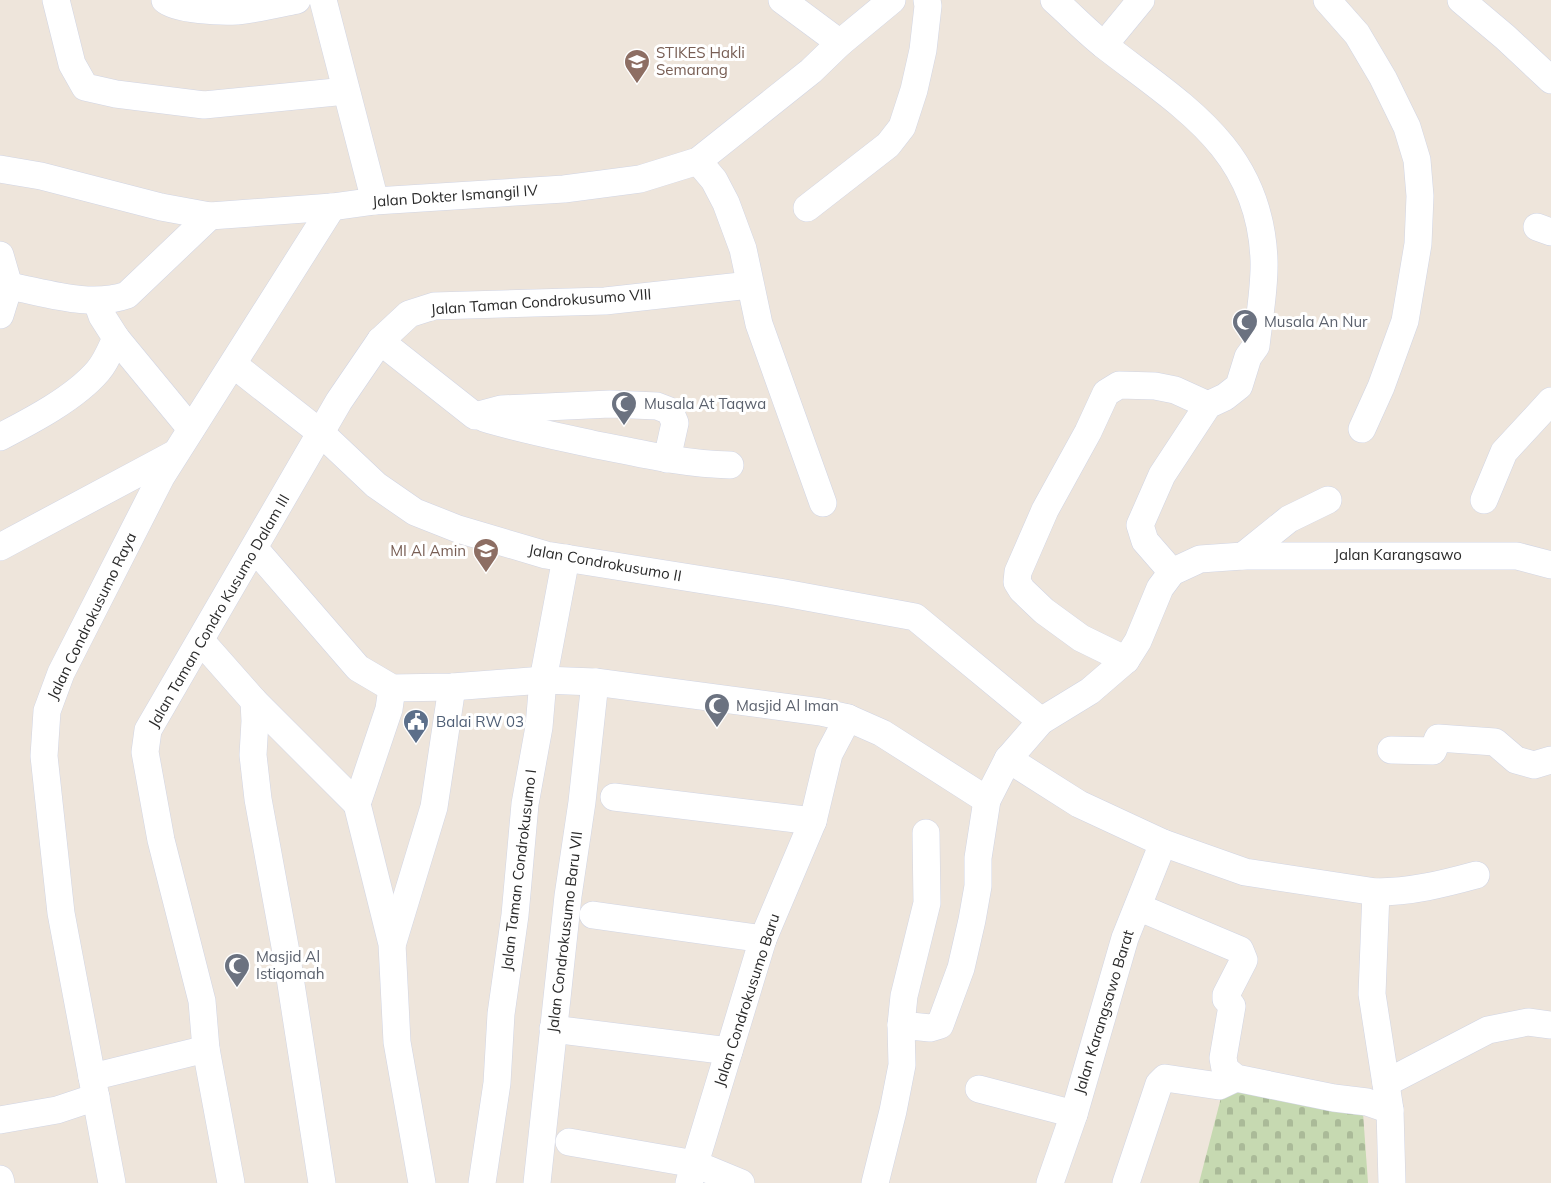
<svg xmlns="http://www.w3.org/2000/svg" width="1551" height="1183" font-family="Mulish,sans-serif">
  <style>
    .cemetery { fill: url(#cemetery-stones) }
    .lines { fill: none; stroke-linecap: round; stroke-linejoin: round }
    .street-casing { stroke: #d1d5e4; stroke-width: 28 }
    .street { stroke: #fff; stroke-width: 27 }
    .labels { text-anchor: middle; stroke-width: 6; stroke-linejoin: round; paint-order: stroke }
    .education-label { font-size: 15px; fill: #785e54; stroke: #fff; text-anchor: start }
    .street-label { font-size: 15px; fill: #2a2a2a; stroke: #fff }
    .worship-label { font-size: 15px; fill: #5b616d; stroke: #fff; text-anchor: start }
    .service-label { font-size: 15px; fill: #4e5e75; stroke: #fff; text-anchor: start }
  </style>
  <defs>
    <pattern id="cemetery-stones" width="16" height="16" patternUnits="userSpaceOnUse" patternTransform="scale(1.5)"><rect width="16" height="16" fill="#c6d9b1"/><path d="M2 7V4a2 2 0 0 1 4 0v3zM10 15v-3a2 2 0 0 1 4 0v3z" fill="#aaba98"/></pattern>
  </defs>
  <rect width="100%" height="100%" fill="#eee5db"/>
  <polygon class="cemetery" points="1224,1086 1363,1113 1368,1183 1199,1183"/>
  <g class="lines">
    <defs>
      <g id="street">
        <polyline points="56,0 72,64 85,87 116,94 204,105 346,91"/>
        <path d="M165,0C176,10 221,12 237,11C257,9 278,4 297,0"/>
        <polyline points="323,0 375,201"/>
        <polyline points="782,0 840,43"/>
        <path d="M1054,0C1071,15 1087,32 1105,46C1182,106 1260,149 1264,260C1265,288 1259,318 1256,346L1248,357L1239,386L1225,397L1208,405L1162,475L1140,525L1145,541L1172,572"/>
        <polyline points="1327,0 1357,34 1383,78 1407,127 1417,160 1420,196 1418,244 1405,321 1381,387 1362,429"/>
        <polyline points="1461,0 1505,37 1551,80"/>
        <polyline points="1104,45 1141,0"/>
        <polyline points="698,161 714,180 726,203 743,249 759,324 823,503"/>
        <polyline points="0,169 41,176 161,207 210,216 332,207 375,201 564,189 640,179 698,161 811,71 840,43 892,0"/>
        <polyline points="807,208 888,145 902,127 914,90 923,50 928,6 927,0"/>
        <polyline points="1537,227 1551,232"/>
        <polyline points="0,255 9,286"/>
        <path d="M9,286C47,293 90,308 127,295L210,216"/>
        <polyline points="97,302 102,316 116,338 191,429"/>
        <polyline points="0,315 9,286"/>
        <polyline points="380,341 475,416 501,409 610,404 657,406 670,411 675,423 667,459"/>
        <polyline points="234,365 322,434 376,485 415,512 458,529 546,555 779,592 915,617 1041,721"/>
        <path d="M484,418C520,429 556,436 592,444C638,453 683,464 730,465"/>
        <path d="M0,437C31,421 75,398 98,371C106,362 111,349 116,338"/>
        <polyline points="1484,500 1504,452 1551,401"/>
        <polyline points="0,547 174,454"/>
        <polyline points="255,549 358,668 392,688 452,687 543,680 595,682 821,712 848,718 882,733 987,800"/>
        <polyline points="1243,556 1289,519 1328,500"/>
        <polyline points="201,641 254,701 357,804"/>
        <polyline points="1126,660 1081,638 1044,611 1022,590 1017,582 1018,572 1045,510 1088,432 1106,393 1119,385 1155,386 1175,390 1208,405"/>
        <polyline points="254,701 255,721 253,755 258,799 286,952 322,1183"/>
        <polyline points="1391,750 1433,751 1438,738 1495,742 1516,760 1534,765 1551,760"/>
        <path d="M1008,759L1079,804L1163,843L1245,872L1376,892C1411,892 1443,884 1476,875"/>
        <polyline points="614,797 813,821"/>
        <polyline points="357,804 392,944 397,1042 422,1183"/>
        <polyline points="357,804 389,709 392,688"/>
        <polyline points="1376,892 1372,994 1390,1110 1392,1183"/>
        <polyline points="1138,907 1240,950 1244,960 1226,995 1226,999 1232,1006 1223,1058 1225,1069 1236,1078 1334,1098 1367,1102 1390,1110"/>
        <polyline points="593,915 763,939"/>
        <polyline points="393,942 434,807 452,687"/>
        <polyline points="901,1025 904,996 927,903 926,833"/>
        <polyline points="553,1029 729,1051"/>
        <polyline points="92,1077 206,1049"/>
        <polyline points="1386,1083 1488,1030 1528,1022 1551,1025"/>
        <polyline points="979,1089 1074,1114"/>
        <polyline points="0,1120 57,1110 96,1097"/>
        <polyline points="569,1142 695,1164 741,1183"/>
        <polyline points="0,1179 1,1183"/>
        <polyline points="112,1183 61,913 44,756 47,711 61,673 161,477 332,207"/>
        <polyline points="231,1183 206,1049 202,1001 161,840 145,752 148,730 339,401 380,341 409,314 434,306 605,301 750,285"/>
        <polyline points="482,1183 497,1083 501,1014 515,915 525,804 539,727 543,680 566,558"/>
        <polyline points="537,1183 568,896 582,802 595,682"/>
        <polyline points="689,1183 763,939 813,821 829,754 848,718"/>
        <polyline points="875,1183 893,1111 902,1065 901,1025 930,1028 940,1025 961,968 972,920 978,886 978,858 987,800 1008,759 1041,721 1090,691 1126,660 1138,641 1160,588 1172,572 1200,559 1243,556 1517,556 1551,565"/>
        <polyline points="1050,1183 1074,1114 1125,938 1163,843"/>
        <polyline points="1126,1183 1159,1084 1165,1078 1219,1086 1236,1078"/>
      </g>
    </defs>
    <use href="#street" class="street-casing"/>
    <use href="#street" class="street"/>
  </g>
  <defs>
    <symbol id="university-pin" viewBox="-11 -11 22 30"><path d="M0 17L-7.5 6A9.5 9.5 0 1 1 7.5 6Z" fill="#8d6e63" stroke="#fff"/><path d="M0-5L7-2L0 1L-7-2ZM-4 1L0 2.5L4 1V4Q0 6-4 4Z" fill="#fff"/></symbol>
    <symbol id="mosque-pin" viewBox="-11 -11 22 30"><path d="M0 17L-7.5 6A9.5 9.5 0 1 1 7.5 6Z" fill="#6b7280" stroke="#fff"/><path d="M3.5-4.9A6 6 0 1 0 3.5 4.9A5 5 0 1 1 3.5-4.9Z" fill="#fff"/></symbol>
    <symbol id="school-pin" viewBox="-11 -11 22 30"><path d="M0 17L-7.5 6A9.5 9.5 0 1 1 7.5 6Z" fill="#8d6e63" stroke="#fff"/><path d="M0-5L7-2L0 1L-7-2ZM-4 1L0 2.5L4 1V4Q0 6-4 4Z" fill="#fff"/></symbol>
    <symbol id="civic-pin" viewBox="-11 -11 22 30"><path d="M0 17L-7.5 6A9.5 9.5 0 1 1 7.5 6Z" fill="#5c6f8a" stroke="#fff"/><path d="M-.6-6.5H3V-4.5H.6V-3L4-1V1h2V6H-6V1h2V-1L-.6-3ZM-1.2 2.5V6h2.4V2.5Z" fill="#fff"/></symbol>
  </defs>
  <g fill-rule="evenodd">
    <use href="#university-pin" x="622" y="47" width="30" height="40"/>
    <use href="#mosque-pin" x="1230" y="307" width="30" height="40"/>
    <use href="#mosque-pin" x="609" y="389" width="30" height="40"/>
    <use href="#school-pin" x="471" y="536" width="30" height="40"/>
    <use href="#mosque-pin" x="702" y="691" width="30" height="40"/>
    <use href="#civic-pin" x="401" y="707" width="30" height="40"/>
    <use href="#mosque-pin" x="222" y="951" width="30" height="40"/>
  </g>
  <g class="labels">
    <g class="education-label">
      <text x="656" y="58">STIKES Hakli<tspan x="656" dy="17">Semarang</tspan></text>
      <text x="466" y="556" text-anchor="end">MI Al Amin</text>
    </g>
    <g class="street-label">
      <text transform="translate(455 196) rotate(-4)" y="5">Jalan Dokter Ismangil IV</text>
      <text transform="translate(541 302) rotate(-4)" y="5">Jalan Taman Condrokusumo VIII</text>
      <text x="1398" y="560">Jalan Karangsawo</text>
      <text transform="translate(605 563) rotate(10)" y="5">Jalan Condrokusumo II</text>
      <text transform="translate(219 611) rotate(-60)" y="5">Jalan Taman Condro Kusumo Dalam III</text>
      <text transform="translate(92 616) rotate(-64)" y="5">Jalan Condrokusumo Raya</text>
      <text transform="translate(519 870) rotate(-83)" y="5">Jalan Taman Condrokusumo I</text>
      <text transform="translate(565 932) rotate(-83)" y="5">Jalan Condrokusumo Baru VII</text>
      <text transform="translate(747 1000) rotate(-72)" y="5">Jalan Condrokusumo Baru</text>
      <text transform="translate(1104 1012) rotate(-73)" y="5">Jalan Karangsawo Barat</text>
    </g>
    <g class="worship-label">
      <text x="1264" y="327">Musala An Nur</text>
      <text x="644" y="409">Musala At Taqwa</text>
      <text x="736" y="711">Masjid Al Iman</text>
      <text x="256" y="962">Masjid Al<tspan x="256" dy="17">Istiqomah</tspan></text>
    </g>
    <g class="service-label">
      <text x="436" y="727">Balai RW 03</text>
    </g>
  </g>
</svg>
